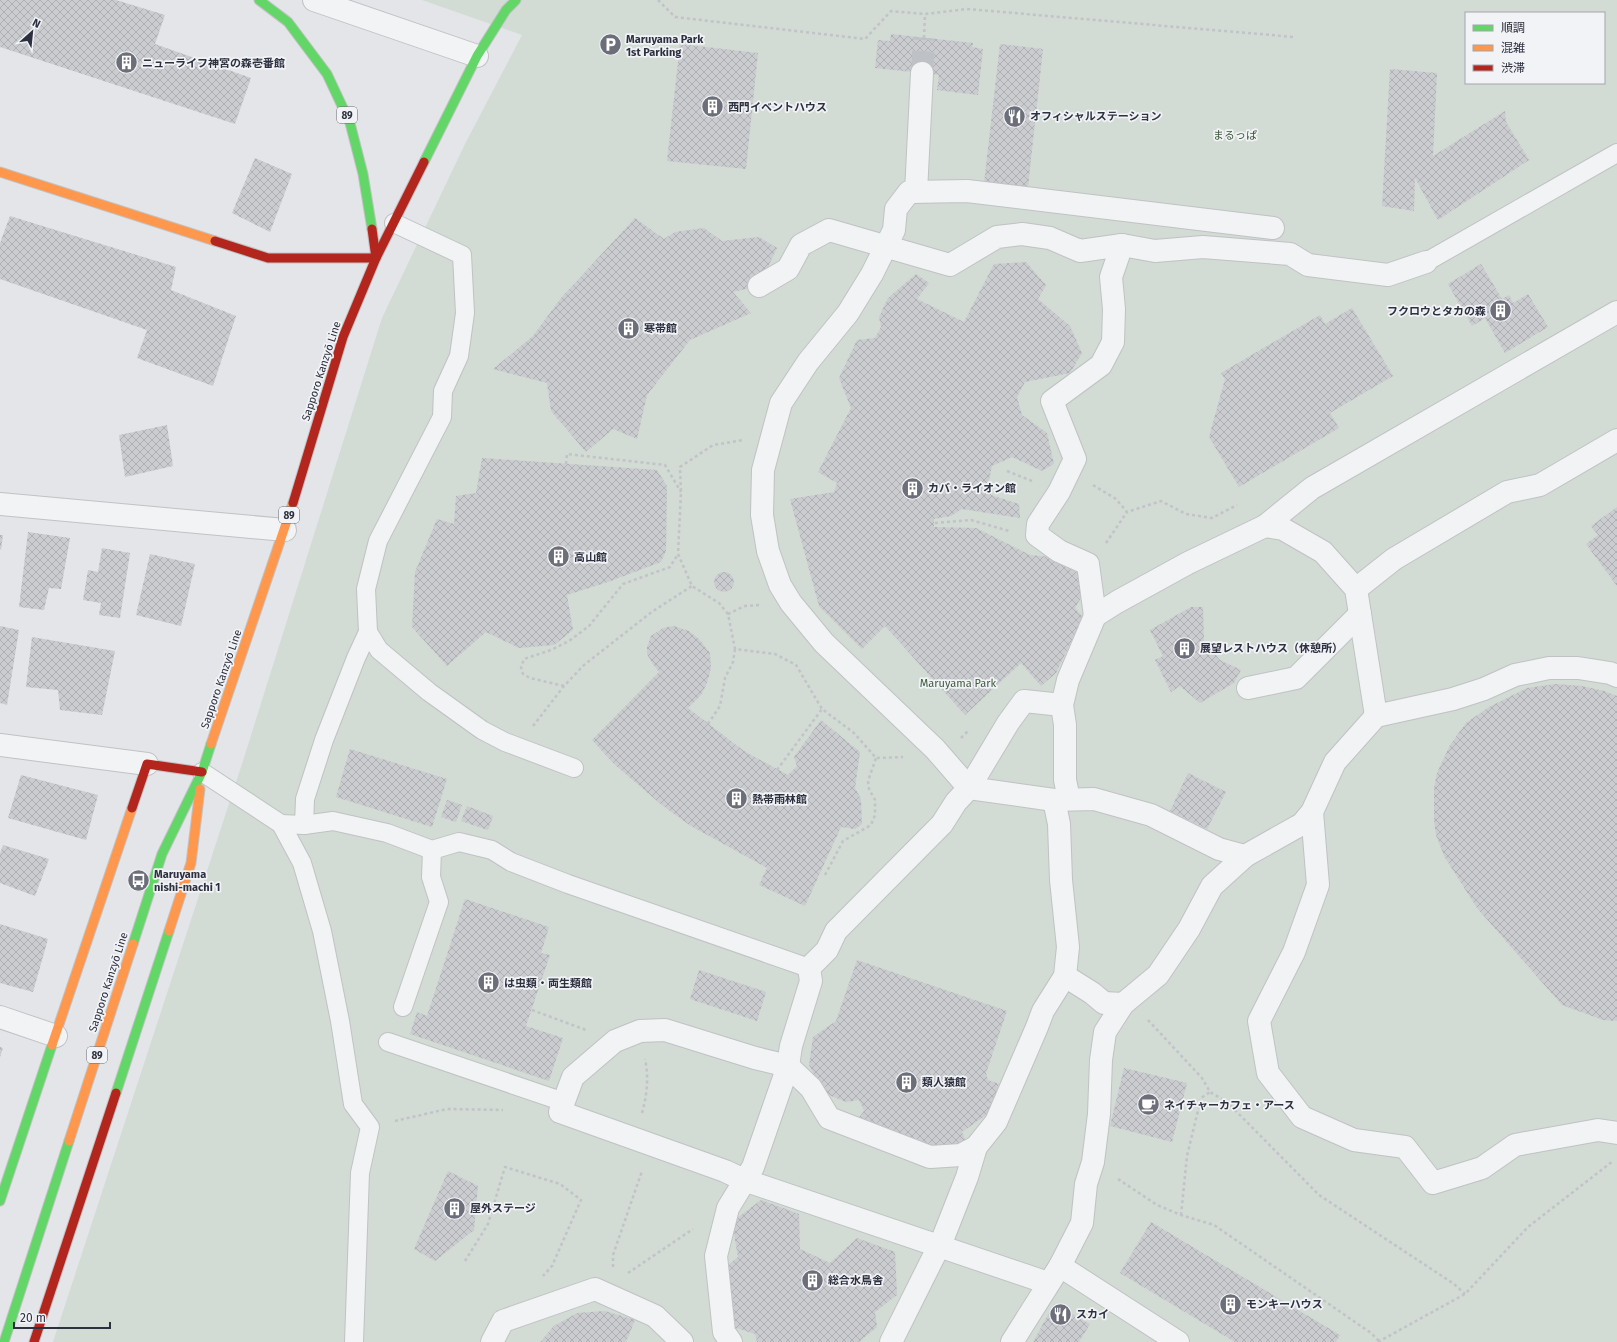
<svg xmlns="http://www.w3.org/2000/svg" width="1617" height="1342" font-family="'Fira Sans','Noto Sans JP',sans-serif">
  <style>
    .park { fill: #d2dbd4; fill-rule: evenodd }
    .building { fill: url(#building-cross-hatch) }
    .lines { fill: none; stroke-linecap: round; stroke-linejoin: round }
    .street-tunnel { stroke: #bec1c6; stroke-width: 22; stroke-dasharray: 22 11; stroke-linecap: butt }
    .lane-casing { stroke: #c0c2c4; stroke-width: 20 }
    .street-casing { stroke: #c0c2c4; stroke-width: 24 }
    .fast-casing { stroke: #c0c2c4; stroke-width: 11 }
    .slow-casing { stroke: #c0c2c4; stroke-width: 11 }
    .jam-casing { stroke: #c0c2c4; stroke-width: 11 }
    .path { stroke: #c2c3c8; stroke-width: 2.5; stroke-dasharray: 3 3; stroke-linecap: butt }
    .lane { stroke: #f2f3f5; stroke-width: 18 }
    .street { stroke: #f2f3f5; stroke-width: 22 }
    .fast { stroke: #63d668; stroke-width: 9 }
    .slow { stroke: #ff974d; stroke-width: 9 }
    .jam { stroke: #b3261e; stroke-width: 9 }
    .labels { text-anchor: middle; stroke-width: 3.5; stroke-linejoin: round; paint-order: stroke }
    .shield { fill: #f2f3f6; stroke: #676a76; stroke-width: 1 }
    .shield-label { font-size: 10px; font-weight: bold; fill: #2c303f }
    .poi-label { font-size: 11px; font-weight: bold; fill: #2c303f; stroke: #f2f3f6; text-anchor: start }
    .park-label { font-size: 11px; fill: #3c593b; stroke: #f2f3f6 }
    .street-label { font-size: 11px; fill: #2c303f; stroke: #f2f3f6 }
  </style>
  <defs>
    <pattern id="building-cross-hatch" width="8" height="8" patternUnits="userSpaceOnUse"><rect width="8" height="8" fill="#cbccd0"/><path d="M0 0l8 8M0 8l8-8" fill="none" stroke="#aeb0b4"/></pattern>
  </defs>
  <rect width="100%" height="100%" fill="#e3e5e8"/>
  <path class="park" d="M422,0H1617V1342H53L242,764L382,318L466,142L522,35ZM1466,13H1604V83H1466Z"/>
  <g class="building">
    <polygon points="0,0 116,0 165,15 155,44 251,78 235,124 0,47"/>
    <polygon points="891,34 973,43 972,47 983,49 978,95 937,90 939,75 875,68 878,40 890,41"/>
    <polygon points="680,44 758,53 746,169 667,161"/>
    <polygon points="1000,44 1043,49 1028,187 984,183"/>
    <polygon points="1390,69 1437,73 1433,156 1505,111 1506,122 1529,160 1438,220 1415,178 1414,211 1382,206"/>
    <polygon points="255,158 292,174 270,232 232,213"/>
    <polygon points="10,216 176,267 171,290 236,316 213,386 137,358 147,330 0,279 0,243"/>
    <polygon points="635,218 664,239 675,232 704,228 722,241 759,237 777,248 759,286 733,292 751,313 690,340 647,395 637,439 613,429 586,452 551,411 547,383 493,369 533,336 561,298"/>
    <polygon points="1026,262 1046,285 1038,299 1070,326 1082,353 1070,373 1025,382 1017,397 1022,415 1047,433 1054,464 1042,471 1012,457 992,466 989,480 991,495 1019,504 1020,518 962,509 951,516 934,519 934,527 976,528 1030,555 1051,557 1069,567 1081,576 1085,591 1075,608 1083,617 1056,673 1041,686 1021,663 965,715 885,626 862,649 819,606 790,499 834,492 837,483 818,472 851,408 839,378 857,340 875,338 881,327 879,317 888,298 916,274 929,283 917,299 964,322 994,264"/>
    <polygon points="1481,264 1502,299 1509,295 1513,303 1528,294 1548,327 1505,353 1485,318 1472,326 1448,284"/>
    <polygon points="1352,308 1393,376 1330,413 1339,428 1239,487 1209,437 1225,379 1221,373 1320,315 1325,324"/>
    <polygon points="167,425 173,466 125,477 119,435"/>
    <polygon points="482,458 657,470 667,486 666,551 661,562 608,582 567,595 573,630 554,645 519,648 486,632 447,666 412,627 415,572 437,519 454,524 456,496 476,493"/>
    <polygon points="1617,507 1617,586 1586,544 1598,535 1591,526"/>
    <polygon points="28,532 70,538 61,589 49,588 44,610 19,607"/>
    <polygon points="0,535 3,535 1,550 0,549"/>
    <polygon points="102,548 130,553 120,618 99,615 101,603 83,600 88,570 98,572"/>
    <polygon points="150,554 195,564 181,626 136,615"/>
    <circle cx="724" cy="582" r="10"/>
    <polygon points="1191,607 1203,607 1204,641 1220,660 1241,670 1234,683 1200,703 1180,686 1171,692 1155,660 1163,656 1150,630"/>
    <polygon points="0,626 19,630 7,705 0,703"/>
    <polygon points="674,626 689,631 699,639 710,653 711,668 707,683 701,695 688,708 744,751 788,775 797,766 794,757 821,720 860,752 855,788 861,799 862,824 855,829 841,827 805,906 759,885 767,868 691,826 663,806 614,764 592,740 659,672 652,663 647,654 647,647 651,636 663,628"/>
    <polygon points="32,637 115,651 102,715 60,710 58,690 26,687"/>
    <polygon points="1555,684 1582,686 1604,691 1617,696 1617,1021 1603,1020 1562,1005 1477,908 1444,856 1436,835 1434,820 1434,788 1437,773 1450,745 1466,723 1489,707 1527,688"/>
    <polygon points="350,749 447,779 432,827 336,797"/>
    <polygon points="1188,773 1226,792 1207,829 1170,811"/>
    <polygon points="21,775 98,795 86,840 8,818"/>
    <polygon points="447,800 462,805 456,822 441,817"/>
    <polygon points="467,806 493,816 488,830 461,821"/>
    <polygon points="3,845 49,859 35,896 0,883 0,853"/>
    <polygon points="465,899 549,927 541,953 550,955 526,1026 563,1038 549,1081 410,1034 417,1012 427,1016"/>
    <polygon points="0,924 48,939 33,992 0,983"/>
    <polygon points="857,960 1007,1011 986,1073 988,1080 999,1084 989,1113 962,1132 968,1146 930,1145 857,1120 864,1111 859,1100 846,1102 824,1093 809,1065 813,1037 836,1021"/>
    <polygon points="699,970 766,992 757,1021 690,999"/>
    <polygon points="0,1047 3,1048 0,1057"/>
    <polygon points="1124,1068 1187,1083 1172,1142 1110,1126"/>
    <polygon points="448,1171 478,1186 474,1230 435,1261 414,1249"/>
    <polygon points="761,1200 799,1214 800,1249 830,1263 857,1238 895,1252 897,1295 875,1312 877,1327 859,1342 757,1342 755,1334 733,1327 728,1265 738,1257 732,1222"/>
    <polygon points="1151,1222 1340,1335 1336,1342 1235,1342 1120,1273"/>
    <polygon points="1054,1304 1090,1324 1079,1342 1033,1342"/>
    <polygon points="605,1311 635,1320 626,1342 540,1342 554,1326 577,1313"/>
  </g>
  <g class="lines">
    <polyline class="street-tunnel" points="922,73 924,38"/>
    <defs>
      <g id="lane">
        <polyline points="1426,262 1617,153"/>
        <polyline points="368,632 379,650 429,692 482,730 505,742 574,768"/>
        <polyline points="202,772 281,824 302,863 322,931 340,1021 353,1104 370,1127 360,1173 354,1342"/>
        <polyline points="281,824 304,825 305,799 324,740 356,658 368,632 366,589 378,541 442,417 443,391 459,356 465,313 462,255 394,223"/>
        <polyline points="304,825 333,821 387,833 432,850 459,842 492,850 511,862 568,884 809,968"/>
        <polyline points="403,1007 439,902 431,877 432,850"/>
        <polyline points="388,1042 564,1102"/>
      </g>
      <g id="street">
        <polyline points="314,0 477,56"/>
        <polyline points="916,192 922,73"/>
        <polyline points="759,286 788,269 801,245 829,230 950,265 997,237 1022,234 1050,238 1080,251 1122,245 1155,251 1203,247 1290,254 1308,265 1388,275 1426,262"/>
        <polyline points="0,504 285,530"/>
        <polyline points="1265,526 1312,488 1617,312"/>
        <polyline points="1356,589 1394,559 1507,492 1540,485 1617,440"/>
        <polyline points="1360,614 1376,716"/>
        <polyline points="1095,616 1088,564 1059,551 1037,535 1038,524 1059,492 1075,459 1052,401 1101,365 1113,342 1114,309 1111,277 1122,245"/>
        <polyline points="1062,705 1024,701 1008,723 969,788 1054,800 1094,799 1151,815 1219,849 1245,856"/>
        <polyline points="0,745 147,764"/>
        <polyline points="1069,799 1065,780 1065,725 1062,705 1068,680 1095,616 1117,602 1188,563 1265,526 1283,529 1323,552 1356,589 1360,614 1296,678 1248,688"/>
        <polyline points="1312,812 1318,885 1294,952 1259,1021 1268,1073 1302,1117 1354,1140 1405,1147 1433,1183 1482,1168 1515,1145 1598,1130 1617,1133"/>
        <polyline points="1065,976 1092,993 1104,1003 1123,1004"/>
        <polyline points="0,1017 56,1036"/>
        <polyline points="1060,1266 1178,1342"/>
        <polyline points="1048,1283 744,1180 725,1171 560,1112 573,1077 615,1041 640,1031 665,1030 755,1058 788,1066 811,1088 829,1118 930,1157 961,1155 976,1147 996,1122 1037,1027 1043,1011 1065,976 1068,947 1061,880 1059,824 1054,800"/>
        <polyline points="492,1342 503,1321 595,1289 655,1316 682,1342"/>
        <polyline points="731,1342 724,1332 716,1256 728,1208 753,1167 788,1066 791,1046 811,981 809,968 827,950 836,931 942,824 956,802 969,788 935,749 824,643 791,603 780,585 768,551 762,515 763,470 781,403 808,362 848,313 872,274 894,230 896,209 909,192 967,191 1273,228"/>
        <polyline points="891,1342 943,1238 967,1177 976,1147"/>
        <polyline points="1012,1342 1060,1266 1082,1223 1086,1184 1093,1162 1099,1114 1101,1060 1105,1032 1123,1004 1158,975 1189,929 1212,886 1245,856 1302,824 1312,812 1335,762 1376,716 1453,699 1484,689 1515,675 1549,668 1578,668 1610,673 1617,676"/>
      </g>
      <g id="fast">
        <polyline points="259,0 288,22 327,74 350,123 363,174 372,229"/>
        <polyline points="424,162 477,56 506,10 516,0"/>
        <polyline points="133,944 162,854 202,772 211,744"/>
        <polyline points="116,1093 169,931"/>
        <polyline points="0,1201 52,1045"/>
        <polyline points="4,1342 69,1141"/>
      </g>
      <g id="slow">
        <polyline points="0,172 215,241"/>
        <polyline points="211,744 293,503"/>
        <polyline points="169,931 191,863 200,789"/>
        <polyline points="52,1045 132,808"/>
        <polyline points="69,1141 133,944"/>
      </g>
      <g id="jam">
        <polyline points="215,241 268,258 376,258 424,162"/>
        <polyline points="293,503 343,337 376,258 372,229"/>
        <polyline points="132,808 147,764 202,772"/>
        <polyline points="34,1342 116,1093"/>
      </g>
    </defs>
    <use href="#lane" class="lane-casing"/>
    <use href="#street" class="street-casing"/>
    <use href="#fast" class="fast-casing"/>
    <use href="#slow" class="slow-casing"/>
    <use href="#jam" class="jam-casing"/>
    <g class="path">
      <polyline points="658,0 675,17 865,39 891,11 925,14 967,9 1294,37"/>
      <polyline points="924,38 925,14"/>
      <polyline points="566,464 567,454 665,465 681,492"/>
      <polyline points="1007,471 1032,481"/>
      <polyline points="1093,485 1116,499 1127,512 1161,501 1186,514 1212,518 1237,505"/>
      <polyline points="935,523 971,520 1009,531"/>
      <polyline points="1106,543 1127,512"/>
      <polyline points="759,605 745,606 728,614 735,649 775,654 796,665 822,709"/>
      <polyline points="728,614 719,603 692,586 678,554 681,492 680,467 713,445 743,440"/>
      <polyline points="564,686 530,678 523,674 521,667 524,659 551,650 569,641 589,626 623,584 670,567 678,554"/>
      <polyline points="708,724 720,706 725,678 733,662 735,649"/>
      <polyline points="533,726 564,686 584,665 653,611 692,586"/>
      <polyline points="961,738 969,730"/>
      <polyline points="777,770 822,709 854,733 876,758 903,757"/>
      <polyline points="825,875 843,841 871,825 875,815 875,800 869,789 868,781 876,758"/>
      <polyline points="532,1010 586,1030"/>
      <polyline points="1148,1020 1202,1078 1210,1092 1227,1102 1319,1195 1454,1284 1465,1294"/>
      <path d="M642,1113C647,1095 649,1077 645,1059"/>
      <polyline points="395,1121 447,1109 503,1110"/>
      <polyline points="1118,1179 1157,1205 1181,1215 1214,1225 1371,1333 1379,1341"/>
      <polyline points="1181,1215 1187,1156 1201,1098 1210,1092"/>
      <polyline points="465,1261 488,1224 505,1167 560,1184 581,1200 552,1266 543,1276"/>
      <polyline points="613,1267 613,1255 642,1171"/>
      <polyline points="628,1273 693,1229"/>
      <polyline points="1378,1342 1465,1294 1528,1227 1613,1161"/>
    </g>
    <use href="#lane" class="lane"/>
    <use href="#street" class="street"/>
    <use href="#fast" class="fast"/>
    <use href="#slow" class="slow"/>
    <use href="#jam" class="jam"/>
  </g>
  <defs>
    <symbol id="parking-disc" viewBox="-11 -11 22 22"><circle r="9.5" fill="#6c6f7a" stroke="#f2f3f6"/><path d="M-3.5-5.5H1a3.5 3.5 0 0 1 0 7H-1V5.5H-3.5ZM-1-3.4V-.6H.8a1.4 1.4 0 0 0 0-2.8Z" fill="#fff"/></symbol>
    <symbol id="building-disc" viewBox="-11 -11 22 22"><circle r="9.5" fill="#6c6f7a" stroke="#f2f3f6"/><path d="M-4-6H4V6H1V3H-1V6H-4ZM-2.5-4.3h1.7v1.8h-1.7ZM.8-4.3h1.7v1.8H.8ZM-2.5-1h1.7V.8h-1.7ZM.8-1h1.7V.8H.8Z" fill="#fff"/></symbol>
    <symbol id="restaurant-disc" viewBox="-11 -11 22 22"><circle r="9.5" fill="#6c6f7a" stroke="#f2f3f6"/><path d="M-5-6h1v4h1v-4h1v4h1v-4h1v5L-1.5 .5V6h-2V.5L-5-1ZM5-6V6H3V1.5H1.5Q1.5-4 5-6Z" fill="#fff"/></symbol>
    <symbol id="bus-disc" viewBox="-11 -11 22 22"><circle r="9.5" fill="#6c6f7a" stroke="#f2f3f6"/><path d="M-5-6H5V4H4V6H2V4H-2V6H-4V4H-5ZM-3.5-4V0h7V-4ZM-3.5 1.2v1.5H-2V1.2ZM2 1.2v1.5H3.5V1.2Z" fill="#fff"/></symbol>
    <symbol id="cafe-disc" viewBox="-11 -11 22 22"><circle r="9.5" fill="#6c6f7a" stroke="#f2f3f6"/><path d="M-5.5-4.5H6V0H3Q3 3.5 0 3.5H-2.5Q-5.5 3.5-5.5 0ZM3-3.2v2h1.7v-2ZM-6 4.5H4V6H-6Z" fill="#fff"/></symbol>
  </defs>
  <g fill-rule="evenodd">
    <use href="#parking-disc" x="598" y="32" width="25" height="25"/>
    <use href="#building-disc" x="114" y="50" width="25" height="25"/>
    <use href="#building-disc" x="700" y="94" width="25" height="25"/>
    <use href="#restaurant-disc" x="1002" y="104" width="25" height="25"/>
    <use href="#building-disc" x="1488" y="298" width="25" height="25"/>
    <use href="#building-disc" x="616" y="316" width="25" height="25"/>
    <use href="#building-disc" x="900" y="476" width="25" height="25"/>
    <use href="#building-disc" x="546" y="544" width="25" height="25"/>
    <use href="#building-disc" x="1172" y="636" width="25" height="25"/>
    <use href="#building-disc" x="724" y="786" width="25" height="25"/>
    <use href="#bus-disc" x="126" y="868" width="25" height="25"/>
    <use href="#building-disc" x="476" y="970" width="25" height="25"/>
    <use href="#building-disc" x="894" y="1070" width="25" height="25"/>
    <use href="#cafe-disc" x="1136" y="1092" width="25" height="25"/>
    <use href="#building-disc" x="442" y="1196" width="25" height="25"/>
    <use href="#building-disc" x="800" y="1268" width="25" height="25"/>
    <use href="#building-disc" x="1218" y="1292" width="25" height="25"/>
    <use href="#restaurant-disc" x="1048" y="1302" width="25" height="25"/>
  </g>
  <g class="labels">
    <g class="shield">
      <rect x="337" y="107" width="20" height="16" rx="3"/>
      <rect x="279" y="507" width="20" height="16" rx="3"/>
      <rect x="87" y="1047" width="20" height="16" rx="3"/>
    </g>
    <g class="shield-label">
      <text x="347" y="119">89</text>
      <text x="289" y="519">89</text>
      <text x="97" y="1059">89</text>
    </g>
    <g class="poi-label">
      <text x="626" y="43">Maruyama Park<tspan x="626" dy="13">1st Parking</tspan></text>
      <text x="142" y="67">ニューライフ神宮の森壱番館</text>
      <text x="728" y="111">西門イベントハウス</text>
      <text x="1030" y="120">オフィシャルステーション</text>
      <text x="1486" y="315" text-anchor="end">フクロウとタカの森</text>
      <text x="644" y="332">寒帯館</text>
      <text x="928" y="492">カバ・ライオン館</text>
      <text x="574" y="561">高山館</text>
      <text x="1200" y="652">展望レストハウス（休憩所）</text>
      <text x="752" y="803">熱帯雨林館</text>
      <text x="154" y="878">Maruyama<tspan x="154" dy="13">nishi-machi 1</tspan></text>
      <text x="504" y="987">は虫類・両生類館</text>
      <text x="922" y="1086">類人猿館</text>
      <text x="1164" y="1109">ネイチャーカフェ・アース</text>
      <text x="470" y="1212">屋外ステージ</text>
      <text x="828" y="1284">総合水鳥舎</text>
      <text x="1246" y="1308">モンキーハウス</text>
      <text x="1076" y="1318">スカイ</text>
    </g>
    <g class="park-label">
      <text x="1235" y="139">まるっぱ</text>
      <text x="958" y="687">Maruyama Park</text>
    </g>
    <g class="street-label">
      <text transform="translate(321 371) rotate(-72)" y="4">Sapporo Kanzyō Line</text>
      <text transform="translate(221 679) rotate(-71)" y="4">Sapporo Kanzyō Line</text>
      <text transform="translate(108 982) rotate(-72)" y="4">Sapporo Kanzyō Line</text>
    </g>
  </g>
  <rect x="1465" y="12" width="140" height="72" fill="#f2f3f6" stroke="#a3a5ad"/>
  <rect x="1473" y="25" width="20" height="6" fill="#63d668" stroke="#a3a5ad"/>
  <text x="1501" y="32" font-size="12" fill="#2c303f">順調</text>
  <rect x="1473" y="45" width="20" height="6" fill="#ff974d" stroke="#a3a5ad"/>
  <text x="1501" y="52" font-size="12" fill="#2c303f">混雑</text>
  <rect x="1473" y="65" width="20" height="6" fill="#b3261e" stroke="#a3a5ad"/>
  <text x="1501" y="72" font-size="12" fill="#2c303f">渋滞</text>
  <g transform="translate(32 32) rotate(27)" stroke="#f2f3f6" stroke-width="3" paint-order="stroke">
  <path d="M0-3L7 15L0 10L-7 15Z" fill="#2c303f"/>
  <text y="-6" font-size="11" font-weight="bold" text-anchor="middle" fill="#2c303f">N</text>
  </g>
  <path d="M14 1322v6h96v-6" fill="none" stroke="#2c303f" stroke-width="2"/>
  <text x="20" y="1322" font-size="12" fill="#2c303f" stroke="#f2f3f6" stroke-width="3" paint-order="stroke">20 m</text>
</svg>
